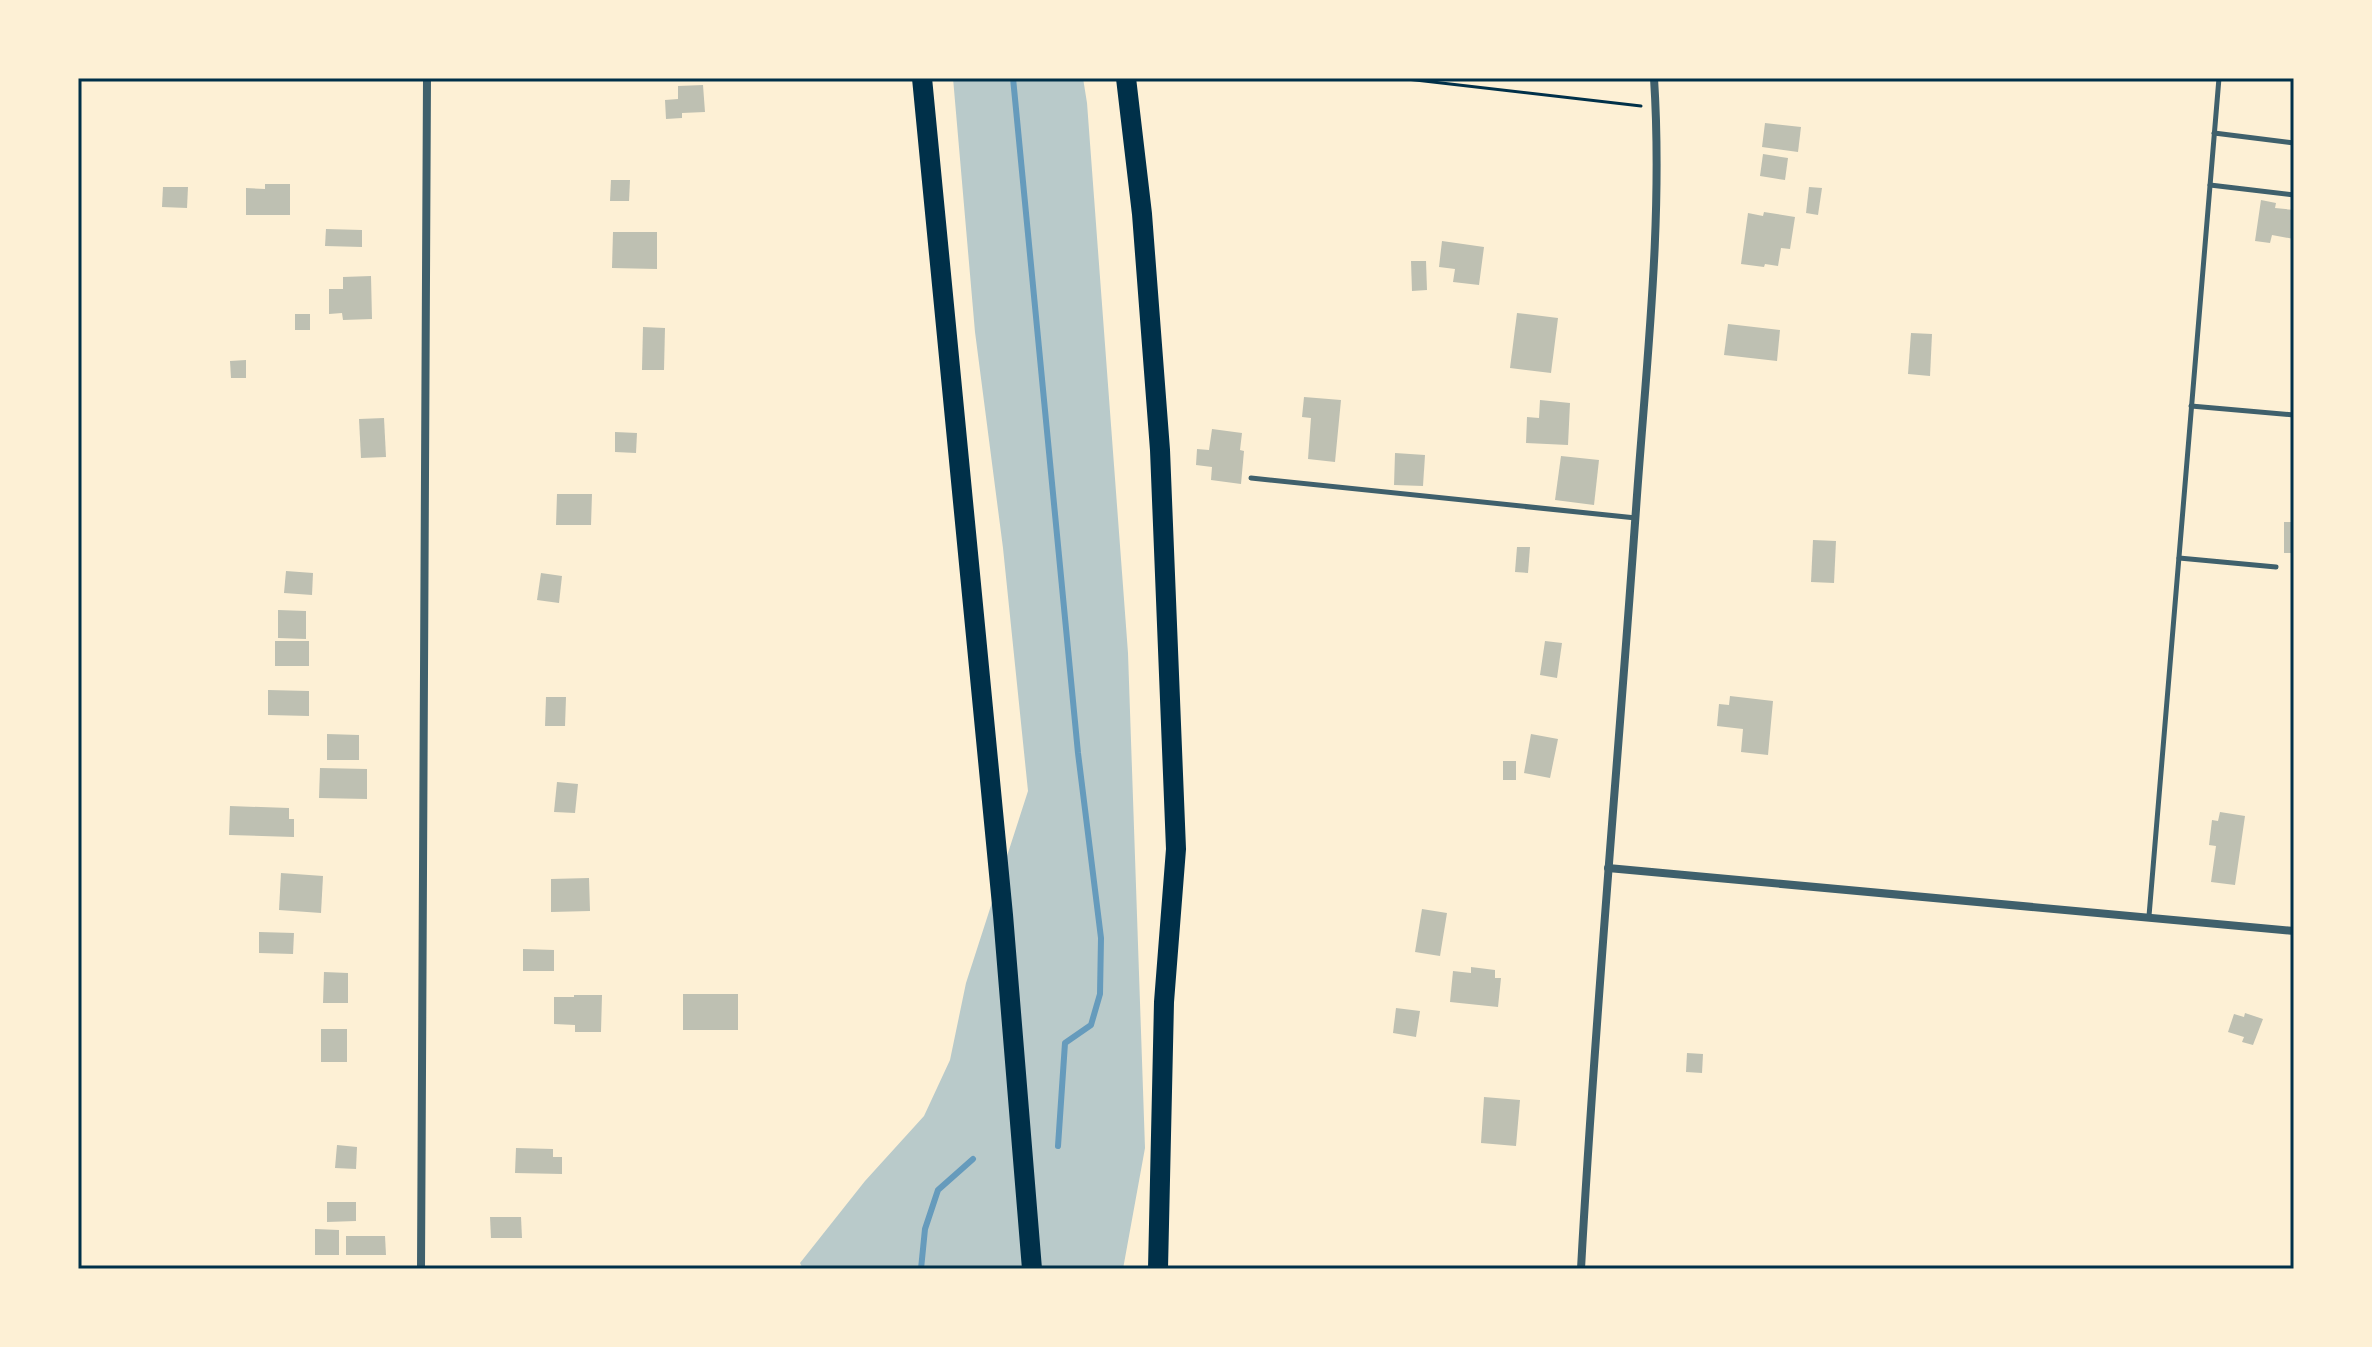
<svg xmlns="http://www.w3.org/2000/svg" width="2372" height="1347" font-family="Karla,sans-serif">
  <style>
    .green { fill: #b9caca }
    .lines { fill: none; stroke-linecap: round; stroke-linejoin: round }
    .stream { stroke: #669bbc; stroke-width: 6 }
    .building { fill: #bec0b2 }
    .path { stroke: #003049; stroke-width: 3 }
    .service { stroke: #3f606c; stroke-width: 5 }
    .minor { stroke: #3f606c; stroke-width: 8 }
    .motorway { stroke: #003049; stroke-width: 20 }
    .neatline { fill: none; stroke: #003049; stroke-width: 3 }
  </style>
  <rect width="100%" height="100%" fill="#fdf0d5"/>
  <polygon class="green" points="953,78 1083,78 1087,103 1128,653 1145,1148 1123,1269 803,1269 800,1263 865,1181 924,1116 950,1060 966,983 1028,791 1003,548 975,332"/>
  <g class="lines">
    <g class="stream">
      <polyline points="1013,78 1078,753 1101,938 1100,994 1091,1025 1065,1043 1058,1146"/>
      <polyline points="921,1269 925,1229 938,1190 973,1159"/>
    </g>
  </g>
  <g class="building">
    <polygon points="703,85 705,112 682,113 682,118 666,119 665,100 678,99 678,86"/>
    <polygon points="1765,123 1801,127 1798,152 1762,147"/>
    <polygon points="1763,154 1788,158 1785,180 1760,176"/>
    <polygon points="611,180 630,180 629,201 610,201"/>
    <polygon points="265,184 290,184 290,215 246,215 246,188 265,189"/>
    <polygon points="163,187 188,187 187,208 162,207"/>
    <polygon points="1809,187 1822,188 1818,215 1806,213"/>
    <polygon points="2261,200 2276,203 2275,208 2294,210 2294,239 2272,235 2270,243 2255,241"/>
    <polygon points="1764,212 1795,217 1790,249 1781,248 1778,266 1765,264 1764,267 1741,264 1748,213 1763,216"/>
    <polygon points="326,229 362,230 362,247 325,246"/>
    <polygon points="613,232 657,232 657,269 612,268"/>
    <polygon points="1442,241 1484,247 1479,285 1453,282 1455,269 1439,267"/>
    <polygon points="1411,261 1426,261 1427,290 1412,291"/>
    <polygon points="371,276 372,319 343,320 342,313 329,314 329,289 343,289 343,277"/>
    <polygon points="1517,313 1558,318 1551,373 1510,368"/>
    <rect x="295" y="314" width="15" height="16"/>
    <polygon points="1728,324 1780,330 1777,361 1724,355"/>
    <polygon points="643,327 665,328 664,370 642,370"/>
    <polygon points="1911,333 1932,334 1930,376 1908,374"/>
    <polygon points="246,360 246,378 231,378 230,361"/>
    <polygon points="1304,397 1341,400 1335,462 1308,459 1311,418 1302,417"/>
    <polygon points="1540,400 1570,403 1568,445 1526,443 1527,417 1539,418"/>
    <polygon points="384,418 386,457 361,458 359,419"/>
    <polygon points="1212,429 1242,433 1240,450 1244,451 1241,484 1211,480 1212,467 1196,465 1197,449 1209,450"/>
    <polygon points="615,432 637,433 636,453 615,452"/>
    <polygon points="1395,453 1425,455 1423,486 1394,485"/>
    <polygon points="1561,456 1599,460 1594,505 1555,500"/>
    <polygon points="557,494 592,494 591,525 556,525"/>
    <rect x="2284" y="522" width="10" height="31"/>
    <polygon points="1813,540 1836,541 1834,583 1811,582"/>
    <polygon points="1517,547 1530,547 1528,573 1515,572"/>
    <polygon points="286,571 313,573 312,595 284,593"/>
    <polygon points="541,573 562,576 559,603 537,600"/>
    <polygon points="278,610 306,611 306,639 278,638"/>
    <rect x="275" y="641" width="34" height="25"/>
    <polygon points="1545,641 1562,643 1557,678 1540,675"/>
    <polygon points="268,690 309,691 309,716 268,715"/>
    <polygon points="1730,696 1773,701 1768,755 1741,752 1743,729 1717,726 1719,704 1729,705"/>
    <polygon points="546,697 566,697 565,726 545,726"/>
    <polygon points="327,734 359,735 359,760 327,760"/>
    <polygon points="1531,734 1558,739 1550,778 1524,773"/>
    <rect x="1503" y="761" width="13" height="19"/>
    <polygon points="320,768 367,769 367,799 319,798"/>
    <polygon points="557,782 578,784 575,813 554,812"/>
    <polygon points="230,806 289,808 289,819 294,819 294,837 229,835"/>
    <polygon points="2220,812 2245,816 2235,885 2211,882 2216,846 2209,845 2212,820 2218,821"/>
    <polygon points="281,873 323,876 321,913 279,910"/>
    <polygon points="589,878 590,911 551,912 551,879"/>
    <polygon points="1422,909 1447,913 1440,956 1415,952"/>
    <polygon points="259,932 294,933 293,954 259,953"/>
    <polygon points="523,949 554,950 554,971 523,971"/>
    <polygon points="1471,967 1495,970 1495,978 1501,978 1498,1007 1450,1002 1453,971 1471,973"/>
    <polygon points="324,972 348,973 348,1003 323,1003"/>
    <rect x="683" y="994" width="55" height="36"/>
    <polygon points="574,995 602,995 601,1032 575,1032 575,1025 554,1024 554,997 574,997"/>
    <polygon points="1396,1008 1420,1011 1416,1037 1393,1033"/>
    <polygon points="2245,1013 2263,1019 2253,1045 2242,1042 2244,1037 2228,1032 2234,1014 2244,1017"/>
    <rect x="321" y="1029" width="26" height="33"/>
    <polygon points="1687,1053 1703,1054 1702,1073 1686,1072"/>
    <polygon points="1484,1097 1520,1100 1516,1146 1481,1143"/>
    <polygon points="337,1145 357,1147 356,1169 335,1168"/>
    <polygon points="516,1148 553,1149 553,1157 562,1157 562,1174 515,1173"/>
    <polygon points="327,1202 356,1202 356,1221 327,1222"/>
    <polygon points="490,1217 521,1217 522,1238 491,1238"/>
    <polygon points="315,1229 339,1230 339,1255 315,1255"/>
    <polygon points="346,1236 385,1236 386,1255 346,1255"/>
  </g>
  <g class="lines">
    <polyline class="path" points="1398,78 1641,106"/>
    <g class="service">
      <polyline points="2214,133 2294,143"/>
      <polyline points="2210,185 2294,195"/>
      <polyline points="2191,406 2294,415"/>
      <polyline points="1251,478 1636,518"/>
      <polyline points="2179,558 2276,567"/>
      <polyline points="2149,916 2219,78"/>
    </g>
    <g class="minor">
      <polyline points="1608,868 2294,931"/>
      <polyline points="421,1269 427,78"/>
      <path d="M1581,1269C1595,1011 1619,753 1637,495C1647,357 1663,217 1654,78"/>
    </g>
    <g class="motorway">
      <polyline points="922,78 1003,915 1032,1269"/>
      <polyline points="1126,78 1142,214 1160,450 1176,849 1164,1002 1158,1269"/>
    </g>
  </g>
  <rect width="2372" height="1347" fill="none" stroke="#fdf0d5" stroke-width="160"/>
  <rect x="80" y="80" width="2212" height="1187" class="neatline"/>
</svg>
